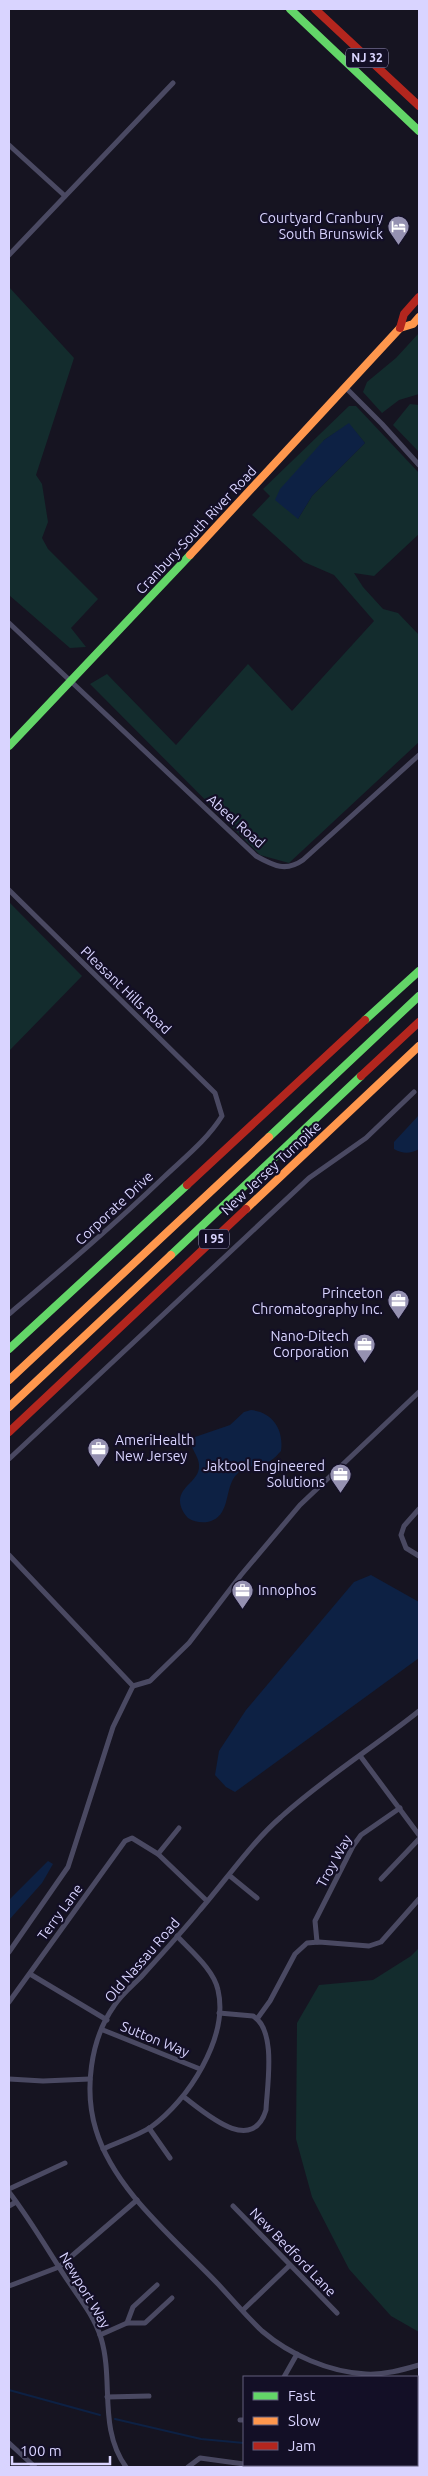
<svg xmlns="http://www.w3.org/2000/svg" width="428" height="2476" font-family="Ubuntu,sans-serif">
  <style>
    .green { fill: #132c2d; fill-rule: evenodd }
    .water { fill: #0d2144 }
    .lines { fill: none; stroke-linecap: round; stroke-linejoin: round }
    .stream { stroke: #0d2144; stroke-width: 2 }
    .street { stroke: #4a4962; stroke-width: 5 }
    .fast { stroke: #63d668; stroke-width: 8 }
    .slow { stroke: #ff974d; stroke-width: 8 }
    .jam { stroke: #b3261e; stroke-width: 8 }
    .labels { text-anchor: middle; stroke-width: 4.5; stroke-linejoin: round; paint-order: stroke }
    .shield { fill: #130f26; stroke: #9e99be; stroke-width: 1 }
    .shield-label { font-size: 12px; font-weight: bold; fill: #d9d4ff }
    .poi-label { font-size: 14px; fill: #d9d4ff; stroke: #130f26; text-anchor: end }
    .street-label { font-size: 14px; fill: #d9d4ff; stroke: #130f26 }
  </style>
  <rect width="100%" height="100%" fill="#161421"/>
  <g class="green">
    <polygon points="9,287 74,358 36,475 42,484 48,522 42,538 48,549 98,599 71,628 86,647 70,648 9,595"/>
    <polygon points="419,333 419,394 399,400 382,413 363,392 367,382 396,358"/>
    <polygon points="410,404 419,405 419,452 393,425"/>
    <path d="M349,406H356L419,473V534L374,576L354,573L363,587L383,609L398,613L419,635V742L289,863L260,855L90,684L107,674L176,745L248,664L292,711L374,621L334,575L304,562L252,515L270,496L263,489ZM349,424L365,443L312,496L298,519L324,440Z"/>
    <polygon points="9,902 82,976 9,1051"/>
    <polygon points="419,1948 419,2332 391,2316 349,2269 312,2197 296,2139 297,2023 319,1985 373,1980 411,1956"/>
  </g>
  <g class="water">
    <polygon points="349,423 365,443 312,496 298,519 275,500 280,489 324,440"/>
    <path d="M419,1115V1149C410,1154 403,1154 394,1149V1142Z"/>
    <path d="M251,1410C273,1412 284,1430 281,1451C278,1454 274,1459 270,1461C260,1467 245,1465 238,1473C227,1483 229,1501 222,1512C215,1524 199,1525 188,1518C184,1514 180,1507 180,1501C180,1485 200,1481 199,1465C199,1458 193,1451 191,1444L195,1437L230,1425L244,1412Z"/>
    <polygon points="371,1575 419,1602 419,1658 235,1792 226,1787 215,1775 219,1751 246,1710 354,1582"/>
    <polygon points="48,1861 53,1864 42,1883 9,1920 9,1900"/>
  </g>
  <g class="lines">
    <g class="stream">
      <polyline points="9,2390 100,2415"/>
      <polyline points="115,2419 201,2439 244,2443"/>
      <polyline points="387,2465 391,2467"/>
    </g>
    <g class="street">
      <polyline points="9,145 65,196"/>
      <polyline points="9,255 173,83"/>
      <polyline points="345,387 382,424 419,465"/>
      <path d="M9,623L256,856C274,866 286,872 303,860L419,755"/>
      <path d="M9,890L215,1093L222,1116C207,1140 184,1158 164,1177C114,1225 62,1269 9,1314"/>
      <polyline points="9,1459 309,1178 366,1138 414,1092"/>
      <polyline points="419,1509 404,1526 401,1535 406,1548 419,1556"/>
      <polyline points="9,1555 133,1686 113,1727 68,1867 9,1952"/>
      <polyline points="133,1686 150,1681 189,1643 241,1575 300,1505 419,1392"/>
      <path d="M419,1711C374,1747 324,1778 281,1817C252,1842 226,1880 200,1910C181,1933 161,1955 141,1977C132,1986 121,1995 114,2006C90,2040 84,2091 96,2130C114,2190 175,2239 218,2284C232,2299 246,2316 262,2331C290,2355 329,2372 366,2374C384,2375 402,2370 419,2365"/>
      <polyline points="361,1757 419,1835"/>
      <polyline points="158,1854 179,1828"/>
      <polyline points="230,1876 257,1898"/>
      <polyline points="381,1879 419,1839"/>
      <polyline points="317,1942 315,1921 353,1846 361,1835 400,1808"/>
      <polyline points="30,1974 107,2020"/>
      <polyline points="9,2002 125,1841 132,1838 158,1854 207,1901"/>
      <polyline points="257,2019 270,2001 295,1954 307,1943 319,1942 369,1946 381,1942 419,1899"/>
      <polyline points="103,2030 200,2069"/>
      <polyline points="9,2079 43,2081 90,2079"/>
      <path d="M184,2097C204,2112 252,2156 266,2110C267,2086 277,2030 253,2016L219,2013"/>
      <polyline points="149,2128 170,2158"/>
      <path d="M103,2149C118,2142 137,2136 151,2127C188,2101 229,2037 218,1990C214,1970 191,1951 177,1936"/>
      <polyline points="9,2189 65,2163"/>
      <path d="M9,2192C29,2218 46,2247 64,2275C77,2295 94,2315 101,2338C114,2381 98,2428 126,2467"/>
      <polyline points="9,2206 16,2202"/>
      <polyline points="233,2206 337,2313"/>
      <polyline points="9,2286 59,2267 137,2200"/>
      <polyline points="243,2310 290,2265"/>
      <polyline points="127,2323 133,2307 157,2285"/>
      <polyline points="100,2335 127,2323 145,2323 172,2298"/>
      <polyline points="284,2377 297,2354"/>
      <polyline points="107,2397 149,2396"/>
      <polyline points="240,2420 244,2420"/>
      <polyline points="9,2443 35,2467"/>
      <polyline points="188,2467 200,2458 244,2464"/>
      <polyline points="345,2467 347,2465"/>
    </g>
    <g class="fast">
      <polyline points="290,9 419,131"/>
      <polyline points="9,746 190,555"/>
      <polyline points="365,1020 419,971"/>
      <polyline points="269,1137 419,996"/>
      <polyline points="171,1255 361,1076"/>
      <polyline points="9,1349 187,1185"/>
    </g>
    <g class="slow">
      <polyline points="190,555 400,328 413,324 419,317"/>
      <polyline points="246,1209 419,1046"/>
      <polyline points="9,1380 269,1137"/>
      <polyline points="9,1407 171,1255"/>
    </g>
    <g class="jam">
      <polyline points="315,9 419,106"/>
      <polyline points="400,328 404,314 419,297"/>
      <polyline points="361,1076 419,1022"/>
      <polyline points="187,1185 365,1020"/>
      <polyline points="9,1432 246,1209"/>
    </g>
  </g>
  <defs>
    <symbol id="hotel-pin" viewBox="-11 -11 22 30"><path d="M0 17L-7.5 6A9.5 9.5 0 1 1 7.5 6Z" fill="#9591b1" stroke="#130f26"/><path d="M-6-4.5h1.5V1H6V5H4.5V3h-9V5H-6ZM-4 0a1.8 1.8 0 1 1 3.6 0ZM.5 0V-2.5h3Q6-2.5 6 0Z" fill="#fff"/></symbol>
    <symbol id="office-pin" viewBox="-11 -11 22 30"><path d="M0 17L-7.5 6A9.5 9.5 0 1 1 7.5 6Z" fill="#9591b1" stroke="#130f26"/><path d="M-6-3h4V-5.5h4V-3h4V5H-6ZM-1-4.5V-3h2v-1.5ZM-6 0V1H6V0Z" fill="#fff"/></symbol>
  </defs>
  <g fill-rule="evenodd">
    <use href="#hotel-pin" x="386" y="214" width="25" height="34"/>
    <use href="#office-pin" x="386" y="1288" width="25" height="34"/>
    <use href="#office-pin" x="352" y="1332" width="25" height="34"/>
    <use href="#office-pin" x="86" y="1436" width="25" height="34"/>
    <use href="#office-pin" x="328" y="1462" width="25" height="34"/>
    <use href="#office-pin" x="230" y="1578" width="25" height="34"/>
  </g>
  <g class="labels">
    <g class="shield">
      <rect x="346" y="48.5" width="42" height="19" rx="4"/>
      <rect x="199" y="1229.5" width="30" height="19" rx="4"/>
    </g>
    <g class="shield-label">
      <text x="367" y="62">NJ 32</text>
      <text x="214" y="1243">I 95</text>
    </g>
    <g class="poi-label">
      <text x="383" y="223">Courtyard Cranbury<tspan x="383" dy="16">South Brunswick</tspan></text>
      <text x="383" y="1298">Princeton<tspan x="383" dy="16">Chromatography Inc.</tspan></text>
      <text x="349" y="1341">Nano-Ditech<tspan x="349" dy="16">Corporation</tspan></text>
      <text x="115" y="1445" text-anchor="start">AmeriHealth<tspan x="115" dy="16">New Jersey</tspan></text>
      <text x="325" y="1471">Jaktool Engineered<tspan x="325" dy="16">Solutions</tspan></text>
      <text x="258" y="1595" text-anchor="start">Innophos</text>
    </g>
    <g class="street-label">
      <text transform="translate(196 530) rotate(-47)" y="5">Cranbury-South River Road</text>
      <text transform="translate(236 821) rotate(42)" y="5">Abeel Road</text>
      <text transform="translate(126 990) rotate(44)" y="5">Pleasant Hills Road</text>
      <text transform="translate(271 1168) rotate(-43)" y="5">New Jersey Turnpike</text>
      <text transform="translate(114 1208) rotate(-43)" y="5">Corporate Drive</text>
      <text transform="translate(334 1861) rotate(-61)" y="5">Troy Way</text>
      <text transform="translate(60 1912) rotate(-54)" y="5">Terry Lane</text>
      <text transform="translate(142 1960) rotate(-49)" y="5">Old Nassau Road</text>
      <text transform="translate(155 2039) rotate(22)" y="5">Sutton Way</text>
      <text transform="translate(293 2252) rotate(46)" y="5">New Bedford Lane</text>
      <text transform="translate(85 2290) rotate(59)" y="5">Newport Way</text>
    </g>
  </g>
  <rect width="428" height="2476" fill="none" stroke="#d9d4ff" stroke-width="20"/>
  <rect x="243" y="2376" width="175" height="90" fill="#130f26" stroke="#625e7d"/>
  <rect x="253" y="2392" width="25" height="8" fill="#63d668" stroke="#625e7d"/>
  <text x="288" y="2401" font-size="15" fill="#d9d4ff">Fast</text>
  <rect x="253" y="2417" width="25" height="8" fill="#ff974d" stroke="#625e7d"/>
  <text x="288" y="2426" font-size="15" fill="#d9d4ff">Slow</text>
  <rect x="253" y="2442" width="25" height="8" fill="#b3261e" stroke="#625e7d"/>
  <text x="288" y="2451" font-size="15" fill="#d9d4ff">Jam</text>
  <path d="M12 2456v8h98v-8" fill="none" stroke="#d9d4ff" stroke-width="2.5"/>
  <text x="20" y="2456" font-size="15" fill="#d9d4ff" stroke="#130f26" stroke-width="4" paint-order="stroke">100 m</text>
</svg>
